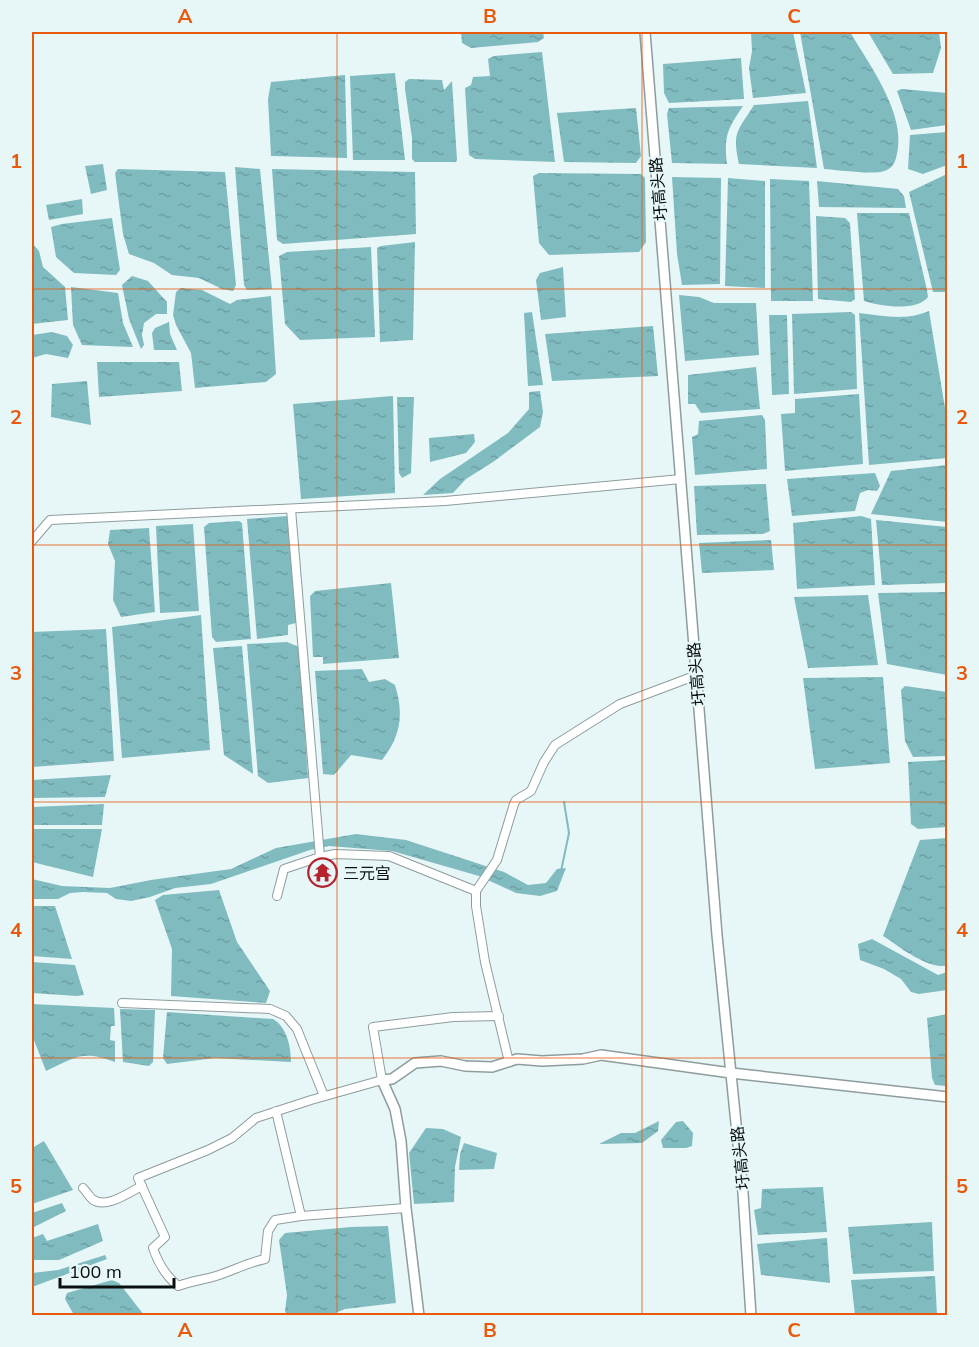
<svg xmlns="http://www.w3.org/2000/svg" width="979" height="1347" font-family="Mulish,'Noto Sans SC',sans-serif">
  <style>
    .water { fill: url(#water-ripples) }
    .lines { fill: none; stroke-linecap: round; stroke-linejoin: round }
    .stream { stroke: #80bbc0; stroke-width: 2 }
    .minor-casing { stroke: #8e9c9d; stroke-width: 10 }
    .tertiary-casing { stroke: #8e9c9d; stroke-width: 12 }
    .minor { stroke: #fff; stroke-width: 8 }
    .tertiary { stroke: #fff; stroke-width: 9 }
    .grid { fill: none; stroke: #e8590c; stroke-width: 1.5; stroke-opacity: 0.55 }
    .labels { text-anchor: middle; stroke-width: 4.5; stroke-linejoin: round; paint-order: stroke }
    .street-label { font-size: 16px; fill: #0a0f0f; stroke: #e7f7f8 }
    .poi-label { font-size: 16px; fill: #0a0f0f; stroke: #e7f7f8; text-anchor: start }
    .neatline { fill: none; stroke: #e8590c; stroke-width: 2 }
    .grid-label { font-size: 20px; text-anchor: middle; font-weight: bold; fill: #e8590c }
  </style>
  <defs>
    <pattern id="water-ripples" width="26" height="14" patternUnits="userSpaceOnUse" patternTransform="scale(1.5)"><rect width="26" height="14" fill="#80bbc0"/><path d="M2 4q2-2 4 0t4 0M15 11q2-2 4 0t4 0" fill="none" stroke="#6da0a4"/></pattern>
  </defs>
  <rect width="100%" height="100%" fill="#e7f7f8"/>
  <g class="water">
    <polygon points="461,32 543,32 544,38 538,42 471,48 462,43"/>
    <polygon points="751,32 793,32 806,93 753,98 749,68 752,51"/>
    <path d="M800,32H850C870,66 909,117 896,158C894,165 891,169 884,171C875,175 837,170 824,169Z"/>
    <polygon points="868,32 939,32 941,48 933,73 893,74"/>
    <polygon points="542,52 555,162 475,159 469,155 465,88 471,85 473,77 490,76 488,59 494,56"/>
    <polygon points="741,58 744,99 669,103 664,93 663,64"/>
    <polygon points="395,73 405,160 353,160 350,76"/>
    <polygon points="345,75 347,158 271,156 268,99 271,82"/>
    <polygon points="409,79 442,80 444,90 452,81 457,160 456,162 415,162 412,159 412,138 405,89 405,82"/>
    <polygon points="902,89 947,93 947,125 911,130 897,91"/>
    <path d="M808,101L817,168L739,164C732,132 737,132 754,105Z"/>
    <path d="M743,106C727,130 724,135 727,164L672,163L667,114L669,108Z"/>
    <polygon points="636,108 641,156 636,163 564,162 557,113"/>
    <polygon points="947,132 947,165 923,174 908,169 910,135"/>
    <polygon points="103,164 107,190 91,194 85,166"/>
    <polygon points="235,167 260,169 272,289 247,290 244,285"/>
    <polygon points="118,169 225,172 236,285 233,291 222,289 199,278 172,275 154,263 129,254 123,234 115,173"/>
    <polygon points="272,169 415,172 416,234 283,244 277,240"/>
    <polygon points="539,173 641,174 645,178 646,242 639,252 549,255 539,243 533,176"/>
    <polygon points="947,174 947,292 933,292 909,192"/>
    <polygon points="672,177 721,178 720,284 682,285 677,254"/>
    <polygon points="728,178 765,181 765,288 725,286"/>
    <polygon points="770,179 809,181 813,301 771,301"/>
    <polygon points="817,181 898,189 904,196 906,208 819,207"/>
    <polygon points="82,199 83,214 49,220 46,205"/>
    <path d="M857,213H909L927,290L928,297C916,312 880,306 864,301Z"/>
    <polygon points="816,216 845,218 850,223 855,299 851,302 818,299"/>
    <polygon points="112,218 120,270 116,275 74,273 56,257 51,227 62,224"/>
    <polygon points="415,242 413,340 380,342 377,248 381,246"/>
    <polygon points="32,243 39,251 43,267 65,287 68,320 32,324"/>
    <polygon points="371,247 375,337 300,340 285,324 279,256 287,252"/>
    <polygon points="563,267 566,317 541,320 536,280 540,273"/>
    <polygon points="132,276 148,281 167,302 167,314 156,314 144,323 142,335 144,345 141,349 129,319 122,285"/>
    <polygon points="71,287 118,293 123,323 133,347 82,345 73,325"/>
    <polygon points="181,288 202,290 230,304 237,300 271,296 276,374 266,382 195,388 191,353 176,325 173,315 176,292"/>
    <polygon points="679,295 699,297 714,303 756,303 759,355 685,361"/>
    <path d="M929,311L947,420V458L869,465L859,313C883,316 906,321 929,311Z"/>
    <polygon points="532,312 543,385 528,386 524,313"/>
    <polygon points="851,312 855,315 857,389 794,394 792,314"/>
    <polygon points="769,315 787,315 789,394 772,395"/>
    <polygon points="169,322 170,334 177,350 154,350 152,333 155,328"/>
    <polygon points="653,326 658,376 552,381 545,334"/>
    <polygon points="52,332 67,336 73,345 68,358 46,354 32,358 32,335"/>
    <polygon points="97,362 179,362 182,391 99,397"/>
    <polygon points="756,367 760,409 701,413 695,404 688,404 688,375"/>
    <polygon points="87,381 91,425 51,417 52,384"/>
    <polygon points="540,391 543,412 540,427 493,462 466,479 453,493 423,495 440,479 508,433 529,409 529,392"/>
    <polygon points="859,394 863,464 785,471 781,414 795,413 795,399"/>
    <polygon points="393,396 395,493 301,499 293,404"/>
    <polygon points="397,397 414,397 411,473 402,478 399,473"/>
    <polygon points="762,415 765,420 767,469 695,475 692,437 698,434 699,421"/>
    <polygon points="474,434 475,442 466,453 430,462 429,438"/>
    <polygon points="947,465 947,522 871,514 891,471"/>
    <polygon points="875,473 880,486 877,491 868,490 860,493 855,511 792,516 787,479"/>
    <polygon points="766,484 770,531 763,534 697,535 694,486"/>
    <polygon points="287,516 296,623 288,625 288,635 257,639 247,519"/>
    <polygon points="861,516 871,519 875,585 797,589 793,523"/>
    <polygon points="876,520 947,527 947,583 882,585"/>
    <polygon points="239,521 242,523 251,639 216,642 212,637 204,527 209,523"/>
    <polygon points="193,524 199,611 160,613 156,526"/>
    <polygon points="149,528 155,612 121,617 113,600 115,561 108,544 110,530"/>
    <polygon points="771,540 774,570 702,573 699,543"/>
    <polygon points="391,583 399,658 323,664 323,657 313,657 310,596 315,591"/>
    <polygon points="947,592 947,675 887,664 878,593"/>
    <polygon points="868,595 878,665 808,668 794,597"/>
    <polygon points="201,615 210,750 122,758 112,627"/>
    <polygon points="106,629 114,761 32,767 32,632"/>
    <polygon points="287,642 299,647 308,778 268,783 258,776 247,644"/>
    <polygon points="242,646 253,773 253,774 224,755 213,648"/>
    <path d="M362,669L369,682L385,679L395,685C404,714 401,736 382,760L351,755L334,775L323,774L315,671Z"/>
    <polygon points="883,677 890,763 815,769 803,678"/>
    <polygon points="905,686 947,692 947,756 913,757 905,741 901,690"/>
    <polygon points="947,760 947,827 918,829 911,824 908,762"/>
    <polygon points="111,775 105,797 32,798 32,780"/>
    <polygon points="104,804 102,825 32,825 32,807"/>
    <polygon points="32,829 102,829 93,877 32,862"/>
    <polygon points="356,834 406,840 504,872 528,885 546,883 557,869 566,868 557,891 540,896 516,893 479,876 392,851 329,846 310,850 211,884 175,888 150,897 131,901 116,899 107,893 83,892 70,893 58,899 32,899 32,879 62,886 110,888 151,880 231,869 276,848"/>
    <path d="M947,838L948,965C929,971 899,946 883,936L920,840Z"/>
    <polygon points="219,890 237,942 270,991 266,1003 171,996 172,949 155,900 163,895"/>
    <polygon points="32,906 55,906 72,959 32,956"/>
    <polygon points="872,939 938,975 947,972 947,990 919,994 911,992 901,979 884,969 860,960 858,944"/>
    <polygon points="32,962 75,965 84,995 77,996 32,993"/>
    <path d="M32,1004L114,1008L115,1026H111L110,1040L115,1041V1062C82,1050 76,1057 46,1071L32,1035Z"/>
    <polygon points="120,1009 155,1010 153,1062 149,1066 123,1062"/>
    <path d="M167,1012L273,1019C287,1027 291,1047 291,1062L215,1058L167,1064L163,1058Z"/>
    <polygon points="947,1014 947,1086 935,1085 932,1078 927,1018"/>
    <polygon points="659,1121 658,1131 642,1143 599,1144 621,1133 635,1133"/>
    <polygon points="683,1121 693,1133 692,1146 686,1148 663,1148 661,1140 676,1122"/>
    <polygon points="426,1128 443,1129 461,1137 455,1167 454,1202 414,1204 409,1153"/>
    <polygon points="44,1141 73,1190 32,1204 32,1148"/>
    <polygon points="464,1143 497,1153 494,1169 459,1170 460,1154"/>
    <polygon points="823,1187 827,1232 758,1235 754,1210 761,1208 762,1189"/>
    <polygon points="62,1203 66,1211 32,1228 32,1213"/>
    <polygon points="932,1222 934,1271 853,1274 848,1227"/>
    <polygon points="98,1224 103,1241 59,1260 34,1260 32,1254 32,1238 43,1234 47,1241"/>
    <polygon points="388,1226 396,1303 345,1309 330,1315 287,1315 285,1311 287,1295 279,1240 285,1233 351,1227"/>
    <polygon points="827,1238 830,1283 761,1275 757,1244"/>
    <polygon points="105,1255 107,1259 32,1287 32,1273 58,1270"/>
    <polygon points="935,1276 937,1315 855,1315 851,1280"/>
    <polygon points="112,1280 119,1283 144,1315 74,1315 65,1299 67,1293"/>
  </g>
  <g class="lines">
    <polyline class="stream" points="561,871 569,833 564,802"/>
    <defs>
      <g id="minor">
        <polyline points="291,509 320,857"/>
        <polyline points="32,541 50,520 445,501 681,479"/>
        <polyline points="277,896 284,869 320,857 335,854 389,856 476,891"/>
        <polyline points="122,1003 270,1009 286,1016 297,1029 324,1096"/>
        <polyline points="509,1062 485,962 476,906 476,891 497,860 514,804 516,800 531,791 544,762 555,745 620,704 697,675"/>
        <path d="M276,1111L301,1216L275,1220L268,1231L265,1259C246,1263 233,1271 216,1276C203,1280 191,1281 178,1286C166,1276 158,1263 153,1248L165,1237L138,1178L208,1150L232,1138L256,1118L311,1100L382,1080L373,1027L453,1017L499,1016"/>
        <path d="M83,1188C86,1191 89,1196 92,1199C106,1210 129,1192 142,1186"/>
        <polyline points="301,1216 406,1208"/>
      </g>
      <g id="tertiary">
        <polyline points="645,32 717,935 743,1193 751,1316"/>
        <polyline points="419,1316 406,1208 401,1141 395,1109 382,1080 392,1079 415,1063 441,1061 465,1066 492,1067 517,1059 542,1061 583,1059 601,1055 731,1073 948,1097"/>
      </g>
    </defs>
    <use href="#minor" class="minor-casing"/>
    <use href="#tertiary" class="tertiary-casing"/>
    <use href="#minor" class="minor"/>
    <use href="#tertiary" class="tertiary"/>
  </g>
  <path class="grid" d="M337,32V1316M642,32V1316M32,289H948M32,545H948M32,802H948M32,1058H948"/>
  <defs>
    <symbol id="temple-ring" viewBox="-11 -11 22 22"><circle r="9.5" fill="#e7f7f8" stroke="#b5242e" stroke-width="1.5"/><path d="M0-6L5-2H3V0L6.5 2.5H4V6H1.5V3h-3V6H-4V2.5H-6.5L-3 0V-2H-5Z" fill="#b5242e"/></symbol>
  </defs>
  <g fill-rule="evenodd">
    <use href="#temple-ring" x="306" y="856" width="33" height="33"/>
  </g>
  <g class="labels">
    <g class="street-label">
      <text transform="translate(658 189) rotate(-95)" y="6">圩高头路</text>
      <text transform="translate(696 674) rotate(-95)" y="6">圩高头路</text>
      <text transform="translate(740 1158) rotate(-96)" y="6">圩高头路</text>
    </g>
    <g class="poi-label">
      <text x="343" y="879">三元宫</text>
    </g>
  </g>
  <rect width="979" height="1347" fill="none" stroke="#e7f7f8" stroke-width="66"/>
  <path d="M60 1278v9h114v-9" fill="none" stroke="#0a0f0f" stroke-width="3"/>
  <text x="69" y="1278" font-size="18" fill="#0a0f0f" stroke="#e7f7f8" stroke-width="4.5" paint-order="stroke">100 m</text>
  <rect x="33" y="33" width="913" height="1281" class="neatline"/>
  <g class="grid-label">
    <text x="185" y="23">A</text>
    <text x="490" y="23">B</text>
    <text x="794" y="23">C</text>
    <text x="16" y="168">1</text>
    <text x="962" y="168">1</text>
    <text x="16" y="424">2</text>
    <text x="962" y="424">2</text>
    <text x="16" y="680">3</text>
    <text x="962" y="680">3</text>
    <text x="16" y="937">4</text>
    <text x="962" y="937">4</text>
    <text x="16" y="1193">5</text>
    <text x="962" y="1193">5</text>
    <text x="185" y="1337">A</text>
    <text x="490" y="1337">B</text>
    <text x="794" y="1337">C</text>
  </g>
</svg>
